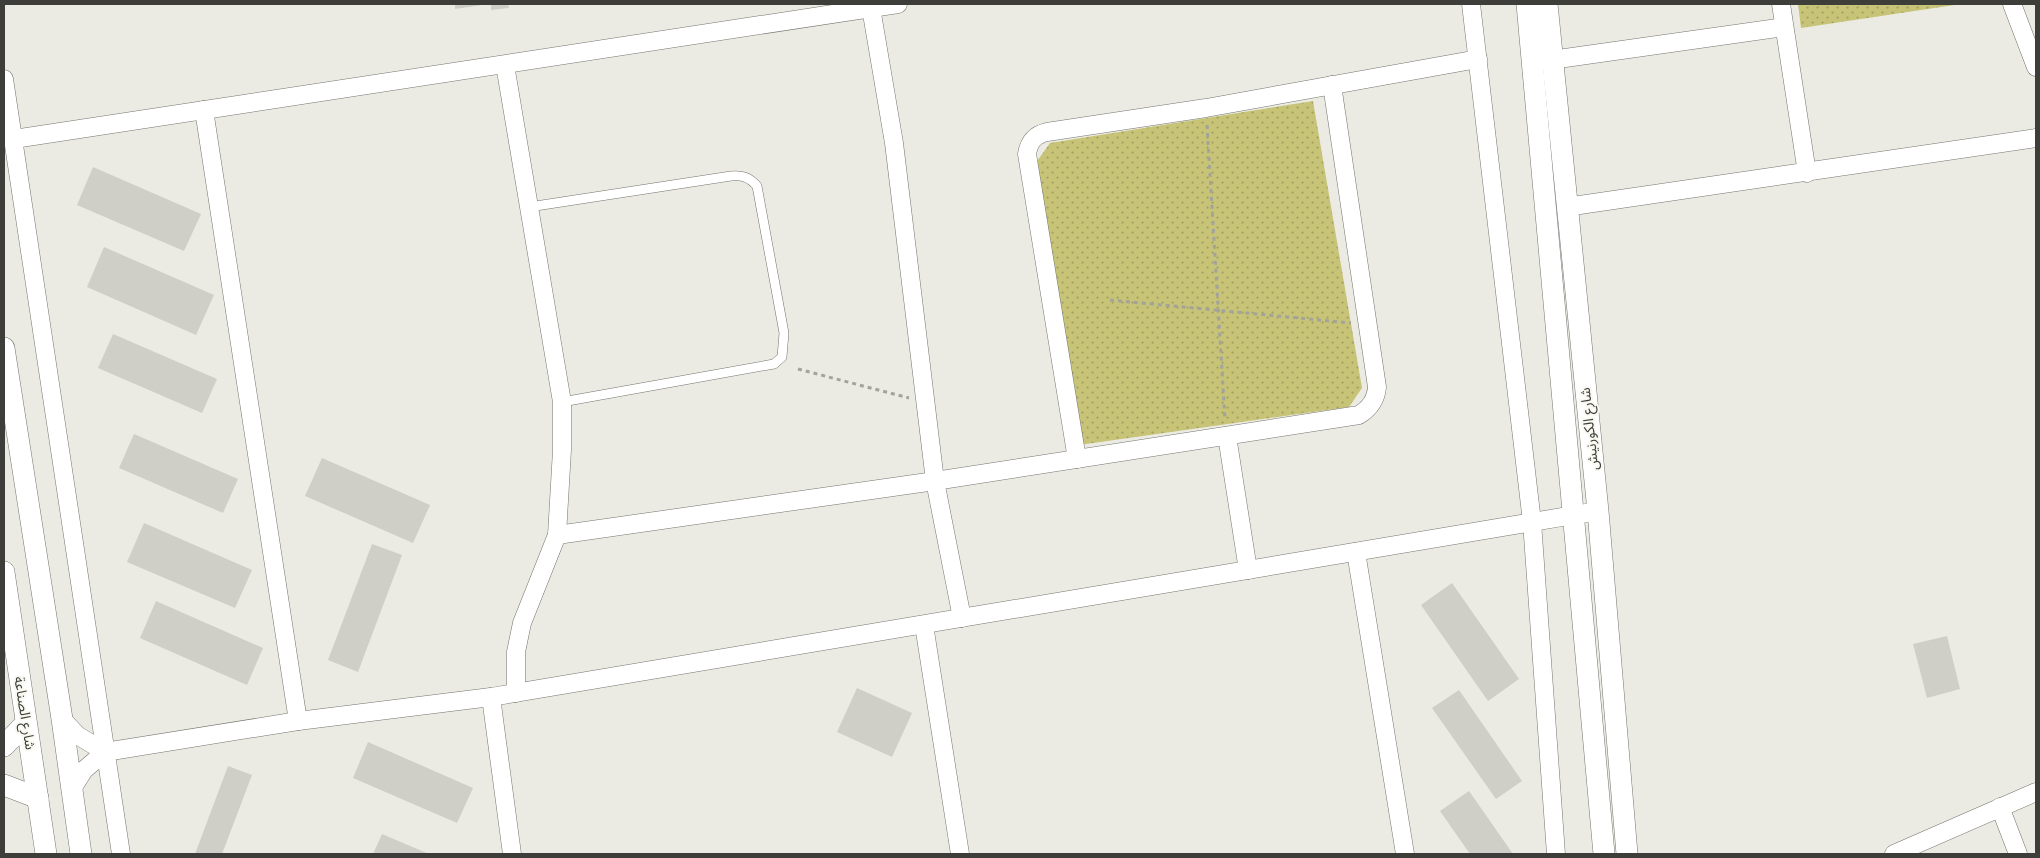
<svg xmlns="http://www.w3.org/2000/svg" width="2040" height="858" font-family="'Fira Sans','Noto Sans Arabic',sans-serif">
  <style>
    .grass { fill: url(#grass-dots) }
    .building { fill: #cfcfc8 }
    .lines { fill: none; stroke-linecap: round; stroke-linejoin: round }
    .service-casing { stroke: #75746e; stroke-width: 10 }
    .minor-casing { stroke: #75746e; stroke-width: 19 }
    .tertiary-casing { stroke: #75746e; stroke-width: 22 }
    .path { stroke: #a3a39e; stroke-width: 3; stroke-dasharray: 4 4; stroke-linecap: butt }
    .service { stroke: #fff; stroke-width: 9 }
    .minor { stroke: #fff; stroke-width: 18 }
    .tertiary { stroke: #fff; stroke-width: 21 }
    .labels { text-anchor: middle; stroke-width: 4; stroke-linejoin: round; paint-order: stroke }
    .street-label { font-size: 14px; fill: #3d3d3a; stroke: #f9f9f2 }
  </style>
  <defs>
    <pattern id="grass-dots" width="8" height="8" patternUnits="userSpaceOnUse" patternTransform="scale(1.25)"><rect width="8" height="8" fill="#c8c477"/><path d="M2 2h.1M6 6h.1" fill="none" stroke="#a4a063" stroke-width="1.8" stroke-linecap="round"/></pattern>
  </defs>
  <rect width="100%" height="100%" fill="#ebebe4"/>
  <g class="grass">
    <polygon points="1798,4 1961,4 1801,28"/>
    <polygon points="1313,101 1362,388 1349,407 1079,445 1035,164 1050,143"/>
  </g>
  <g class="building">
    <polygon points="455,4 482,4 482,5 455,9"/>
    <polygon points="491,4 508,4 509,8 491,10"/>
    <polygon points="93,167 201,214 184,251 77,205"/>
    <polygon points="104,247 214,295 196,335 87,287"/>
    <polygon points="113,334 217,379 202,413 98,368"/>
    <polygon points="134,434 238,479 223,513 119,468"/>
    <polygon points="322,458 430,505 413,543 305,496"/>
    <polygon points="144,523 252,570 235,608 127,562"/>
    <polygon points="372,544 402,555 358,672 328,660"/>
    <polygon points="1452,583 1519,679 1488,701 1421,605"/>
    <polygon points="156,601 263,648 247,685 140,638"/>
    <polygon points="1947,636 1960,689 1927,698 1913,644"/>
    <polygon points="857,688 912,713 892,757 837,732"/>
    <polygon points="1459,690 1522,781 1496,799 1432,708"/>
    <polygon points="368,742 473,788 457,823 353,778"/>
    <polygon points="228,766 252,775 222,854 195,854"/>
    <polygon points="1469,791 1513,854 1470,854 1440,811"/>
    <polygon points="382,834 429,854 373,854"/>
  </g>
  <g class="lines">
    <defs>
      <path id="service" d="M529,207L731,176C742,175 749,177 757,186L784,333L782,357L774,364L562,402"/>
      <g id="minor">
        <polyline points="1471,4 1532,522 1556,854"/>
        <polyline points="1781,4 1807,173"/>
        <polyline points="2012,4 2036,67"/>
        <polyline points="871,8 894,143 935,481 962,618"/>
        <polyline points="1551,60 1784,27"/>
        <polyline points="505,65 562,402 562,450 557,535 522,623 516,652 516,693"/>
        <polyline points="4,79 121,854"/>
        <polyline points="204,110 298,721"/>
        <polyline points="14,139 898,4"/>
        <polyline points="1566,207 2036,138"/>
        <polyline points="1227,436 1248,570"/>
        <path d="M1077,459L1027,154C1029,142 1034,135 1047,132L1206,108L1478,59"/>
        <path d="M557,535L935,481L1359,415C1370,408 1376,400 1377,387L1332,85"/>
        <polyline points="1356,552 1405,854"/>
        <polyline points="924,625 960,854"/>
        <polyline points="491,697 512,854"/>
        <polyline points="62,719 77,735 105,752"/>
        <polyline points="72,789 84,770 105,752 298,721 491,697 1598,511"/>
        <polyline points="2000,807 2018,854"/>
        <polyline points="1894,854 2036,792"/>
      </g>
      <g id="tertiary">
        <polyline points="1527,4 1604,854"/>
        <polyline points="1547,4 1598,511 1627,854"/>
        <polyline points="4,348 62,719 81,854"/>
        <polyline points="4,572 46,854"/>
        <polyline points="4,746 26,723"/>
        <polyline points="4,785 38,798"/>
      </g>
    </defs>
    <use href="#service" class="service-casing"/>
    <use href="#minor" class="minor-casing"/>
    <use href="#tertiary" class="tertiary-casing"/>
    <g class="path">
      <polyline points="1207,125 1225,420"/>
      <polyline points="1110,300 1351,323"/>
      <polyline points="798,369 909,398"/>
    </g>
    <use href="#service" class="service"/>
    <use href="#minor" class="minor"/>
    <use href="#tertiary" class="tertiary"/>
  </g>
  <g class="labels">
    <g class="street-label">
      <text transform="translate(1589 429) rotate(-96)" y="5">شارع الكورنيش</text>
      <text transform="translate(25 713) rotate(81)" y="5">شارع الصناعة</text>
    </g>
  </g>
  <rect width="2040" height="858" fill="none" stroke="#3d3d3a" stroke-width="10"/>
</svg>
